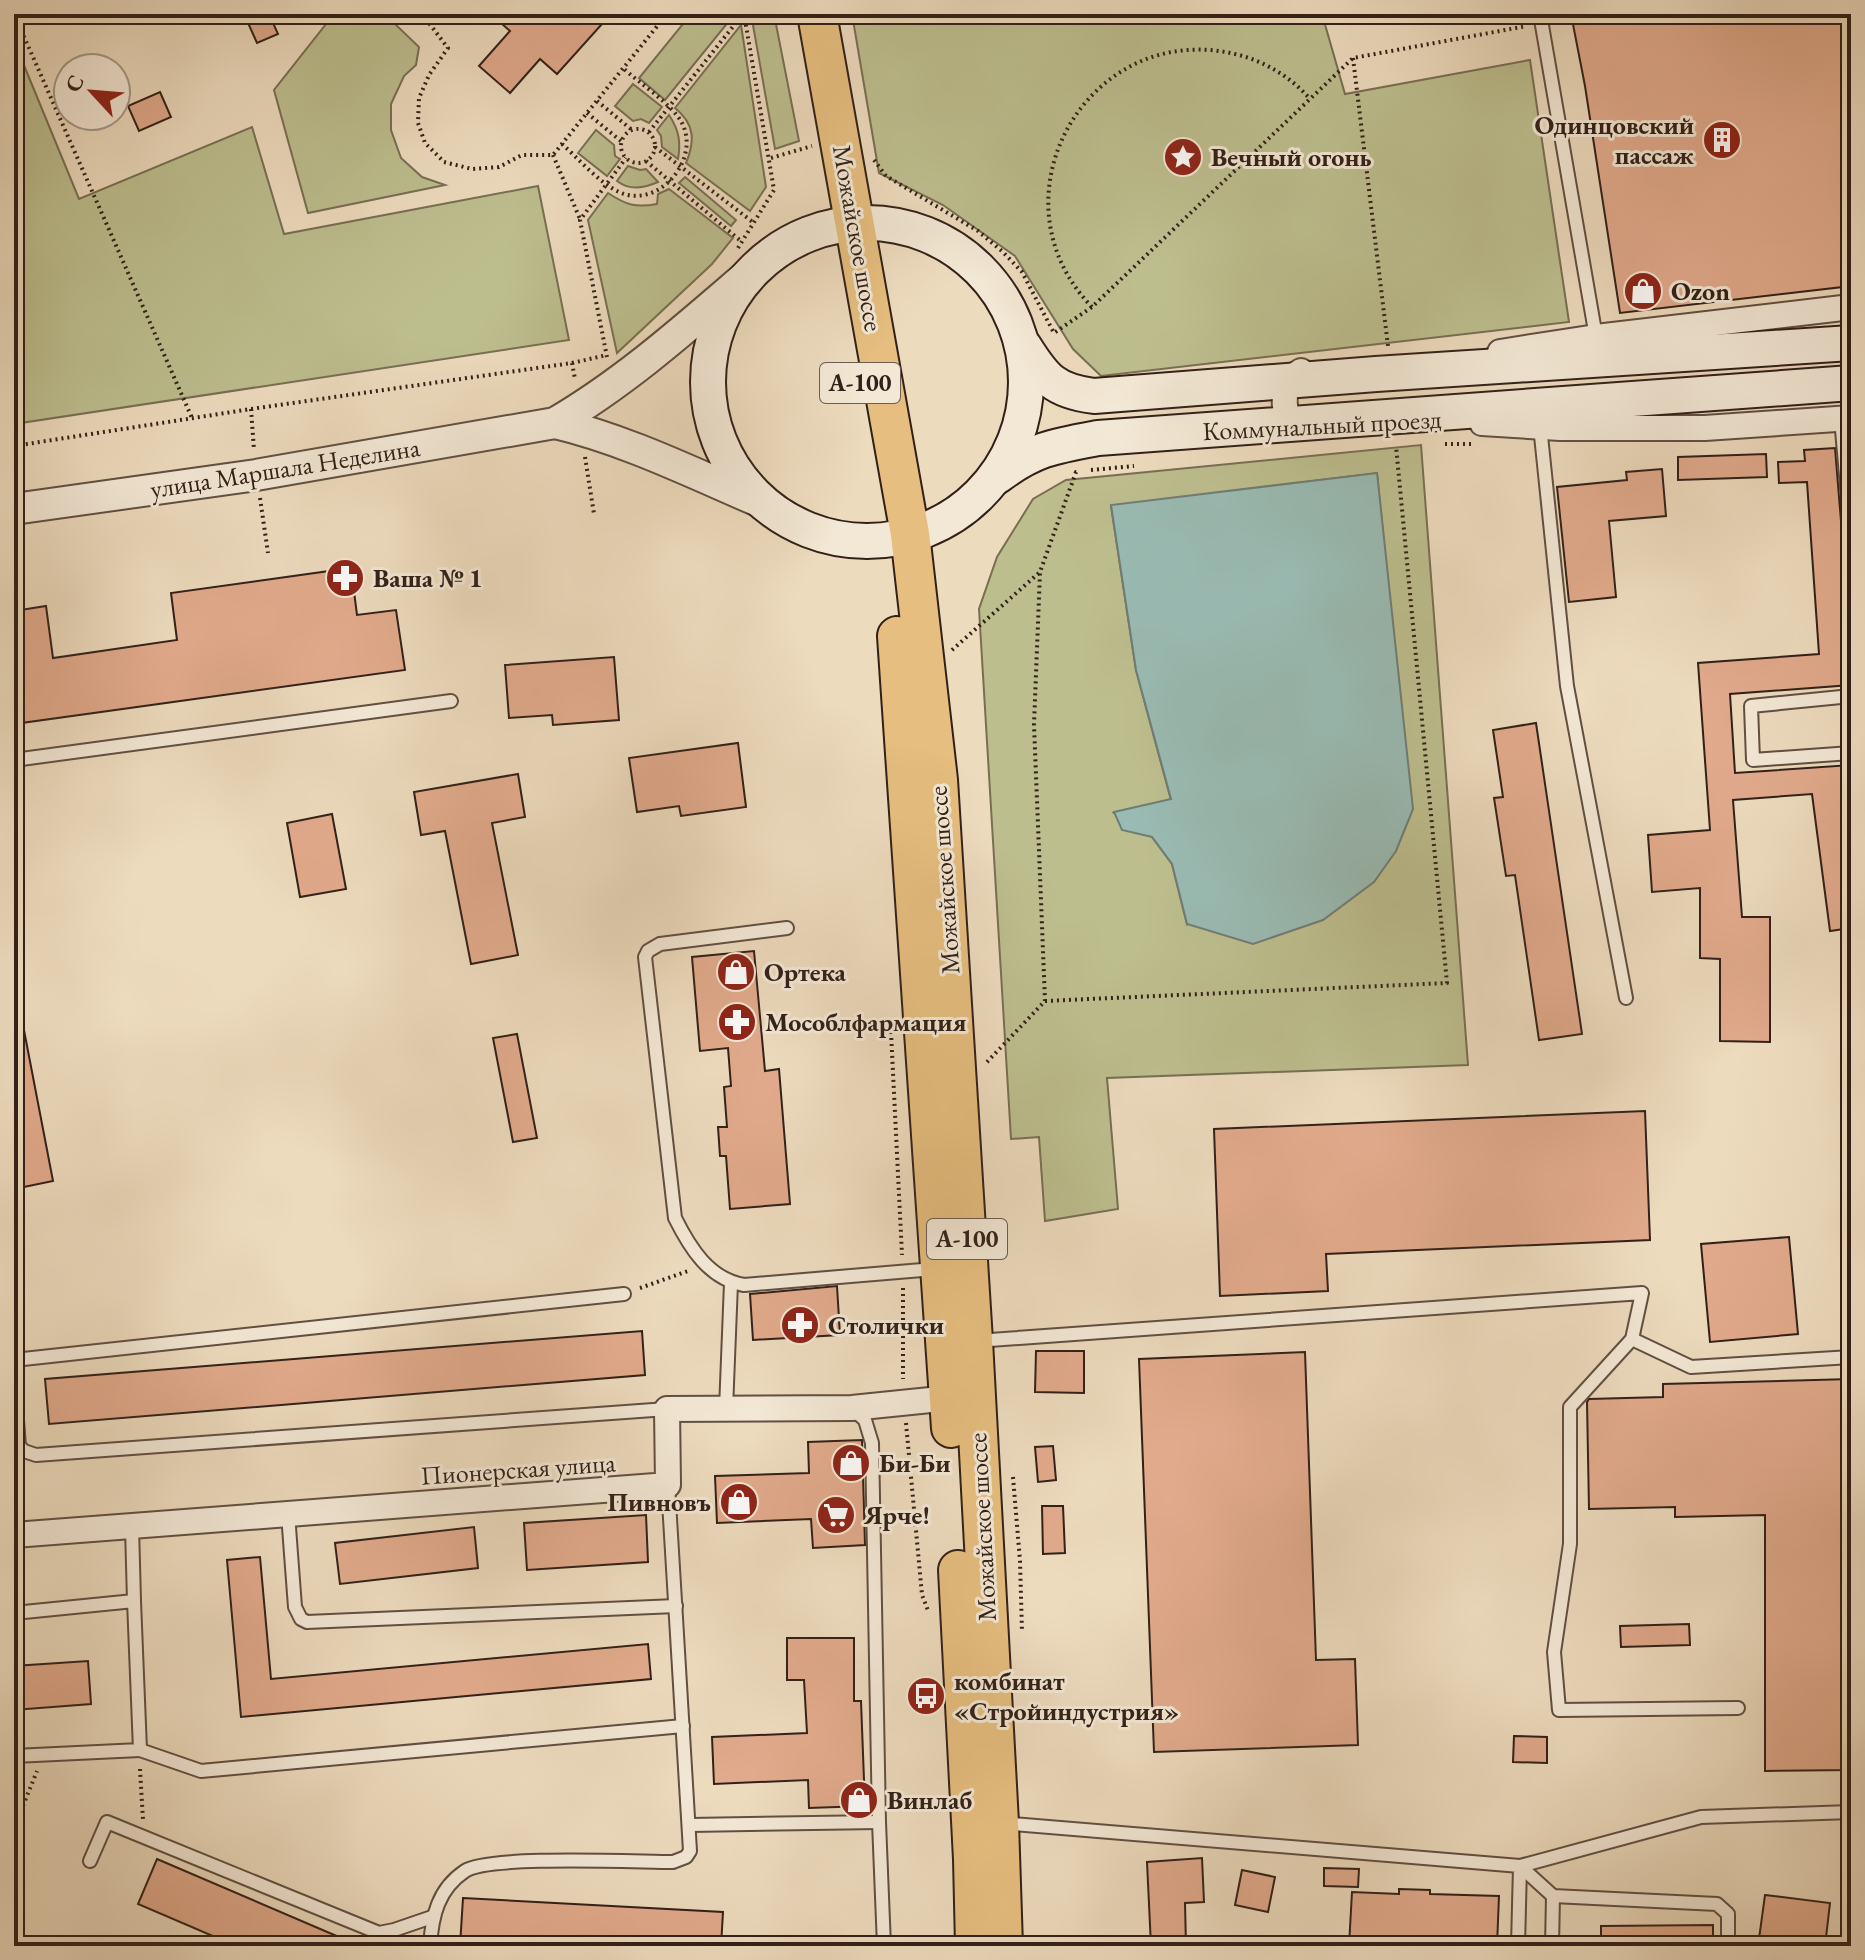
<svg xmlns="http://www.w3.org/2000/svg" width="1865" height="1960" font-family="'EB Garamond',serif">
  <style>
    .green { fill: #bdbe8e; stroke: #786f53; stroke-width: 2; fill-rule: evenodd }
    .water { fill: #99bbb3; stroke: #707d75; stroke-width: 2 }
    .building { fill: #e1aa8c; stroke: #322018; stroke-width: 2 }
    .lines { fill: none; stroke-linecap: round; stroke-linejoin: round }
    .service-casing { stroke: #614f42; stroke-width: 16 }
    .minor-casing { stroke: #614f42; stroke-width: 28 }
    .tertiary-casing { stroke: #614f42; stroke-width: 34 }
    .secondary-casing { stroke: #322018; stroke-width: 38 }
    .primary-casing { stroke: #322018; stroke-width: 42 }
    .path { stroke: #322018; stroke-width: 4; stroke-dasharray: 2 4; stroke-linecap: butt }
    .service { stroke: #f3e8d5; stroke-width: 12 }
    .minor { stroke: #f3e8d5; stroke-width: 24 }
    .tertiary { stroke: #f3e8d5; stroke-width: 30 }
    .secondary { stroke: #f3e8d5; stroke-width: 34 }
    .primary { stroke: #e6be7f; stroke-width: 38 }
    .labels { text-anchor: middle; stroke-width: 6; stroke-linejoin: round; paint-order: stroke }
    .shield { fill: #f3e8d5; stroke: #6c5c51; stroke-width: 2 }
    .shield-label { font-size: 24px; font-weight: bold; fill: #322018 }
    .poi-label { font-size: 26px; font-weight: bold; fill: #322018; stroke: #f3e8d5; text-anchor: start }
    .street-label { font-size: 26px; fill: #322018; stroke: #f3e8d5 }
  </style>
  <rect width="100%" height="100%" fill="#eddbbe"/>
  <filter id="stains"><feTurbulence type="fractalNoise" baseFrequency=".0025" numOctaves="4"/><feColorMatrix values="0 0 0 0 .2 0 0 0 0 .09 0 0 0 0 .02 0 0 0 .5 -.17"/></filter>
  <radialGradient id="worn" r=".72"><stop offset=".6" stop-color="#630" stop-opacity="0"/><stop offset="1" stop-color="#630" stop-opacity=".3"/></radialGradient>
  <g class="green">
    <polygon points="334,14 404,14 396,25 419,47 416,65 404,76 391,104 391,130 401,158 422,177 445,185 308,213 274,90"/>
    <polygon points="691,14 734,15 665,100 639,78"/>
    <polygon points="751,14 774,14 799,141 775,149"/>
    <polygon points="852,14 1179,14 1181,20 1232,14 1322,14 1345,94 1530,60 1569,322 1101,376 1073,349 1015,256 943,205 879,173"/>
    <path d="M741,25L766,187L750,211L686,163C695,141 695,124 675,108Z"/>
    <polygon points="14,41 79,199 252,127 284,234 538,186 569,340 14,424"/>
    <polygon points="633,84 662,107 649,123 641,119 633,121 615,106"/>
    <path d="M669,115C679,130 681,142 678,159L662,147L661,136L657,130Z"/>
    <polygon points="596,130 614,145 615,156 620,159 607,176 578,153"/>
    <path d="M628,166L640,170L646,169L658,182C644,188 630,191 617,181Z"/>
    <polygon points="685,177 736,220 731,226 679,183"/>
    <path d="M669,189L733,238L712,264L617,353L588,220L608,193C626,205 636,208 657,204L658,194Z"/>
    <path d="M1421,445L1468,1065L1107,1078L1118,1209L1045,1221L1039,1137L1011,1139L979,609L997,557L1033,499L1066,480ZM1377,473L1392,623L1187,924L1172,864L1152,837L1114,813L1171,800L1136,670L1111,506Z"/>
  </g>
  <polygon class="water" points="1377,473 1413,809 1396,851 1374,882 1323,920 1253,944 1187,924 1172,864 1152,837 1122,830 1114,812 1171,799 1136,670 1111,505"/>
  <g class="building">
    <polygon points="244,14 269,14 278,34 257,43"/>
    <polygon points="491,14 611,14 557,74 540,59 510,93 479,66 510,31"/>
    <polygon points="1571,14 1851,14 1851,286 1620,313 1585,86"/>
    <polygon points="160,92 171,117 139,131 128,106"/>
    <polygon points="1835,448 1851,643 1851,685 1730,694 1735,773 1851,765 1851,928 1830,931 1812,794 1733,800 1742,917 1770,917 1770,1042 1720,1041 1720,959 1700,958 1700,888 1652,892 1648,835 1710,830 1698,663 1819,654 1807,482 1779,483 1778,462 1805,461 1804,450"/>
    <polygon points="1766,454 1767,477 1678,480 1678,457"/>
    <polygon points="1662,469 1666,516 1609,521 1616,597 1569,602 1557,487 1627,480 1626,472"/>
    <polygon points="351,568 357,615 396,610 405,670 14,724 14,611 46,606 53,658 177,640 171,593"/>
    <polygon points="614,657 619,720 553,725 552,715 509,718 505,665"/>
    <polygon points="1536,723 1582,1034 1539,1040 1515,875 1506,876 1494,798 1503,797 1493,730"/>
    <polygon points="738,743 746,807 681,816 679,806 637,812 629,758"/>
    <polygon points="518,774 525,817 492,823 518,955 471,964 445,831 421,835 414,792"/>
    <polygon points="332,814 346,889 300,897 287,823"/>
    <polygon points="754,951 765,1071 779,1069 790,1204 730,1209 726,1156 720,1156 718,1127 727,1127 724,1087 731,1086 728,1048 700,1051 692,957"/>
    <polygon points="23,1025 53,1181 14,1189 14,1026"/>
    <polygon points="517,1034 537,1138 513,1142 493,1038"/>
    <polygon points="1645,1111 1650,1240 1326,1254 1328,1291 1220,1296 1214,1129"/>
    <polygon points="1789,1237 1798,1334 1710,1342 1701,1244"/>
    <polygon points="837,1286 840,1335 753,1340 750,1294"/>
    <polygon points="642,1331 645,1375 49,1424 45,1379"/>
    <polygon points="1036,1351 1084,1351 1084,1393 1035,1392"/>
    <polygon points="1305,1352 1316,1660 1355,1659 1358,1745 1154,1752 1139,1359"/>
    <polygon points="1851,1379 1851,1770 1765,1771 1765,1515 1675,1517 1675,1507 1589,1509 1587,1402 1589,1399 1663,1397 1663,1384"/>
    <polygon points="862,1440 865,1545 813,1548 811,1519 717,1523 715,1476 809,1473 808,1442"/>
    <polygon points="1053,1446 1056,1480 1038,1482 1035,1447"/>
    <polygon points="1042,1506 1063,1506 1065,1553 1043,1554"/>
    <polygon points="646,1515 648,1562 527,1570 524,1523"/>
    <polygon points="474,1527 478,1568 340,1584 335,1543"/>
    <polygon points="260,1557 271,1679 648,1644 651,1679 241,1717 227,1560"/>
    <polygon points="1689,1624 1690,1645 1621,1647 1620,1626"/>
    <polygon points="787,1638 854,1638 854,1701 861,1701 865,1806 809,1808 808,1780 714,1784 712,1737 807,1733 804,1680 787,1680"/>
    <polygon points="88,1661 91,1704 14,1710 14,1666"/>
    <polygon points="1514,1736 1547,1737 1547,1763 1513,1762"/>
    <polygon points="1202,1858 1204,1902 1185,1903 1186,1946 1151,1946 1147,1862"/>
    <polygon points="157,1859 360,1946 236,1946 138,1904"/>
    <polygon points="1324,1868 1359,1869 1358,1887 1324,1886"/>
    <polygon points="1242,1870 1275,1877 1268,1912 1235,1905"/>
    <polygon points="1399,1889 1430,1890 1430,1894 1499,1896 1497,1946 1349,1946 1352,1892 1399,1894"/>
    <polygon points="1765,1895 1830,1903 1825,1946 1758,1946"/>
    <polygon points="463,1898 723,1912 721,1946 460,1946"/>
    <polygon points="1713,1925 1713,1946 1601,1946 1601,1926"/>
  </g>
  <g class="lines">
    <defs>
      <g id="service">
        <polyline points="1540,14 1596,337"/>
        <polyline points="1841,418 1851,534"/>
        <polyline points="1540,426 1567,686 1626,998"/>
        <polyline points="1851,696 1751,706 1753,760 1851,753"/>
        <polyline points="14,760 451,701"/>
        <path d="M787,928L660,944L648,951L645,957L675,1218C690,1248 709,1279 744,1285L934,1269"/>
        <polyline points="1632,1339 1691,1367 1851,1357"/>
        <polyline points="976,1341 1642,1293 1632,1339 1570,1407 1570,1544 1554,1652 1559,1710 1738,1708"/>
        <polyline points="14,1360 624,1294"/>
        <polyline points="14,1381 19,1446 24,1451 36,1455 667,1409"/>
        <polyline points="726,1409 731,1283"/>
        <polyline points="854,1410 865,1420 872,1443 879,1822 884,1946"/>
        <polyline points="288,1514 295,1607 301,1619 307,1622 676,1606"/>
        <polyline points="132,1527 134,1601"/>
        <polyline points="14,1613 134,1601 140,1750 14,1756"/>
        <polyline points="140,1750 201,1771 683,1726"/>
        <polyline points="1002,1823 1520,1866 1518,1946"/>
        <polyline points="690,1825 879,1822"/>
        <polyline points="90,1861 107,1822 379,1933 394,1930 432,1917"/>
        <polyline points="1520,1866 1701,1817 1851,1812"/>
        <polyline points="1520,1866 1553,1896 1717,1904 1728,1914 1728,1946"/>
        <path d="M430,1946C432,1916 438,1889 465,1871C489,1855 636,1862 673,1862L686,1857L690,1851L668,1485"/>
        <polyline points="1552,1946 1553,1896"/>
      </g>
      <g id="minor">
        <polyline points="1500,352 1596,337 1851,307"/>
        <polyline points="1482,423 1560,428 1705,428 1851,418"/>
        <path d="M1293,425C1280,408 1282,382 1301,371"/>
        <polyline points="14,1535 668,1485 667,1409 852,1408 950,1398"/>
      </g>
      <g id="tertiary">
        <path d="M555,423C627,440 695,474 763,503"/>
        <path d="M14,509L256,475L555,423C627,381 689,325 752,271"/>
      </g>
      <g id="secondary">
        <circle cx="867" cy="382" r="159"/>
        <path d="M1024,346C1044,378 1054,391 1094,396L1376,374L1851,343"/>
        <path d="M998,476C1034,449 1054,446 1098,438L1851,383"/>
      </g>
      <g id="primary">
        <polyline points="817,14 910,534 938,780 973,1341 999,1823 1003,1946"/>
        <polyline points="897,636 951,1428"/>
        <polyline points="958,1570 973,1859 975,1946"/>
      </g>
    </defs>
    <use href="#service" class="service-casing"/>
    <use href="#minor" class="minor-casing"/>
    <use href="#tertiary" class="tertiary-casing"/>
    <use href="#secondary" class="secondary-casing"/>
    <use href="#primary" class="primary-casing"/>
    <g class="path">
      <polyline points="14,14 192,418"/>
      <polyline points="428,14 425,18 448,48 429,75 419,98 418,123 425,143 444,162 472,169 499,167 522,155 553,155 667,14"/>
      <polyline points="1353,58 1388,346"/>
      <polyline points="597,101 632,130"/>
      <polyline points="587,113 622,142"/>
      <circle cx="638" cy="146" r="17"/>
      <polyline points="649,132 743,14"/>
      <path d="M562,144C579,159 598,182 619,192C658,210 701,160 682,123C672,104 639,83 623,68"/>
      <polyline points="655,147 754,223"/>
      <polyline points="553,155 580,219"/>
      <polyline points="771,158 812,146"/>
      <polyline points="874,160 886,176 978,231 1003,252 1022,272 1054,333 1092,307 1353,58 1527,26"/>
      <polyline points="646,161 742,242"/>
      <polyline points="738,248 774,190 744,14"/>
      <path d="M1092,307C985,197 1090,16 1239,55C1266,62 1292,78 1310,99"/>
      <polyline points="607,357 580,220 626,158"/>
      <polyline points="572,363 607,355"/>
      <polyline points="251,409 254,450"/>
      <polyline points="1445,444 1472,444"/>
      <polyline points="14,446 251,409 572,363 575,379"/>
      <polyline points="585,457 594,514"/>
      <polyline points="1091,470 1134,466"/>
      <polyline points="260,498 268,553"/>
      <polyline points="952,650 1040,572"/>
      <polyline points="1045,1001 1447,983 1396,446"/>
      <polyline points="891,1032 902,1255"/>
      <polyline points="987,1062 1045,1001 1034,725 1040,572 1076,472 1079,472"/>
      <polyline points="640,1288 688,1271"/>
      <polyline points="903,1288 903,1379"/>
      <polyline points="906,1423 922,1595 929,1613"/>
      <polyline points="1013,1477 1020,1561 1022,1632"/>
      <polyline points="140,1769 143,1820"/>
      <polyline points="14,1828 37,1771"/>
    </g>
    <use href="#service" class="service"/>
    <use href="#minor" class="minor"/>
    <use href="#tertiary" class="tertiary"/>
    <use href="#secondary" class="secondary"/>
    <use href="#primary" class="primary"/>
  </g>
  <defs>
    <symbol id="building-disc" viewBox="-11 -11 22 22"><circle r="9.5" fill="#8f2418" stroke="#f3e8d5"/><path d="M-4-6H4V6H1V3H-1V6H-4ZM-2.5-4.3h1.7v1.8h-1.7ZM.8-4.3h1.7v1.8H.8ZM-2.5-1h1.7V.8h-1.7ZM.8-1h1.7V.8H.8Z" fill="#fff"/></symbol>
    <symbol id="sight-disc" viewBox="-11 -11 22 22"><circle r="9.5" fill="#8f2418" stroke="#f3e8d5"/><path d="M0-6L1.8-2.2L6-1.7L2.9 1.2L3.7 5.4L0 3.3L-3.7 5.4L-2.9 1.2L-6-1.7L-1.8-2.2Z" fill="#fff"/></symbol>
    <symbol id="shop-disc" viewBox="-11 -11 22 22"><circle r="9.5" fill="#8f2418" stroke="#f3e8d5"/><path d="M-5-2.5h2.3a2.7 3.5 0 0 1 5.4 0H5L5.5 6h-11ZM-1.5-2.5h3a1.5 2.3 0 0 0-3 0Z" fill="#fff"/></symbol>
    <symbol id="pharmacy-disc" viewBox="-11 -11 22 22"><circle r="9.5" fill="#8f2418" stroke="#f3e8d5"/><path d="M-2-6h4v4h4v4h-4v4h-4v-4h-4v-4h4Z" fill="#fff"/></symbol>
    <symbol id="supermarket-disc" viewBox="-11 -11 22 22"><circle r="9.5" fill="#8f2418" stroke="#f3e8d5"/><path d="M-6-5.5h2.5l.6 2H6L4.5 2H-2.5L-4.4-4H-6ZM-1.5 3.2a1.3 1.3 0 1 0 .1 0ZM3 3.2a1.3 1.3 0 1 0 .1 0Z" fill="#fff"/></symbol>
    <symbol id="bus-disc" viewBox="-11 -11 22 22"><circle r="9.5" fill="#8f2418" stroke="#f3e8d5"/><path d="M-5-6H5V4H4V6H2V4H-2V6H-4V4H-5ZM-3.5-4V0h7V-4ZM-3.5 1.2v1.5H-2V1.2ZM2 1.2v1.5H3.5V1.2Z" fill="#fff"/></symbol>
  </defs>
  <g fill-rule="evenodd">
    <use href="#building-disc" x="1700" y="118" width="44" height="44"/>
    <use href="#sight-disc" x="1161" y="135" width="44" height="44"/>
    <use href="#shop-disc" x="1621" y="269" width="44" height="44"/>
    <use href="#pharmacy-disc" x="323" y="556" width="44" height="44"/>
    <use href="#shop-disc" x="714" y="950" width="44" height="44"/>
    <use href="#pharmacy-disc" x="715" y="1000" width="44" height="44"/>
    <use href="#pharmacy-disc" x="778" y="1303" width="44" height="44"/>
    <use href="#shop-disc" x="829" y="1441" width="44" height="44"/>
    <use href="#shop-disc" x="717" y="1480" width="44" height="44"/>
    <use href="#supermarket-disc" x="814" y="1493" width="44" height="44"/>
    <use href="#bus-disc" x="904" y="1674" width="44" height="44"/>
    <use href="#shop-disc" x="837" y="1778" width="44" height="44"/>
  </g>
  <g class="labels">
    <g class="shield">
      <rect x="820" y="363" width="80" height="40" rx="6"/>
      <rect x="927" y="1219" width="80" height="40" rx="6"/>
    </g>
    <g class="shield-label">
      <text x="860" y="391">А-100</text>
      <text x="967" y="1247">А-100</text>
    </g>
    <g class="poi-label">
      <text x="1694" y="134" text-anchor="end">Одинцовский<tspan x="1694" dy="30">пассаж</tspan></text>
      <text x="1211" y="166">Вечный огонь</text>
      <text x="1671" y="300">Ozon</text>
      <text x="373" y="587">Ваша № 1</text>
      <text x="764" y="981">Ортека</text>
      <text x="765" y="1031">Мособлфармация</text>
      <text x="828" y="1334">Столички</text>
      <text x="879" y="1472">Би-Би</text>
      <text x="711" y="1511" text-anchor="end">Пивновъ</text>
      <text x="864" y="1524">Ярче!</text>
      <text x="954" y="1690">комбинат<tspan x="954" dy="30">«Стройиндустрия»</tspan></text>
      <text x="887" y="1809">Винлаб</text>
    </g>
    <g class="street-label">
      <text transform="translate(858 238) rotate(80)" y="9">Можайское шоссе</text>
      <text transform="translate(1322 425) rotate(-3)" y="9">Коммунальный проезд</text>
      <text transform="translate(285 468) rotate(-9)" y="9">улица Маршала Неделина</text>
      <text transform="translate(944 880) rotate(-94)" y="9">Можайское шоссе</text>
      <text transform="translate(518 1469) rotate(-4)" y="9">Пионерская улица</text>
      <text transform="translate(982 1527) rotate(-93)" y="9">Можайское шоссе</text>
    </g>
  </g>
  <rect width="1865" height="1960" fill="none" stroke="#eddbbe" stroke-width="48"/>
  <rect x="16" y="16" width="1833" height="1928" fill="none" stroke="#322018" stroke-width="4"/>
  <rect x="24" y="24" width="1817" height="1912" fill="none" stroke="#322018" stroke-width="2"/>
  <g transform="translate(92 92) rotate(296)"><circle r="38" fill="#f3e8d5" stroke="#a69889" stroke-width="2"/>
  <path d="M0-6L14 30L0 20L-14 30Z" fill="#8f2418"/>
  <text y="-12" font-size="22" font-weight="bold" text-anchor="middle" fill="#322018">С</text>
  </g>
  <rect width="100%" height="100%" filter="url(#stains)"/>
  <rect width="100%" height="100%" fill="url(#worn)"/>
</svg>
